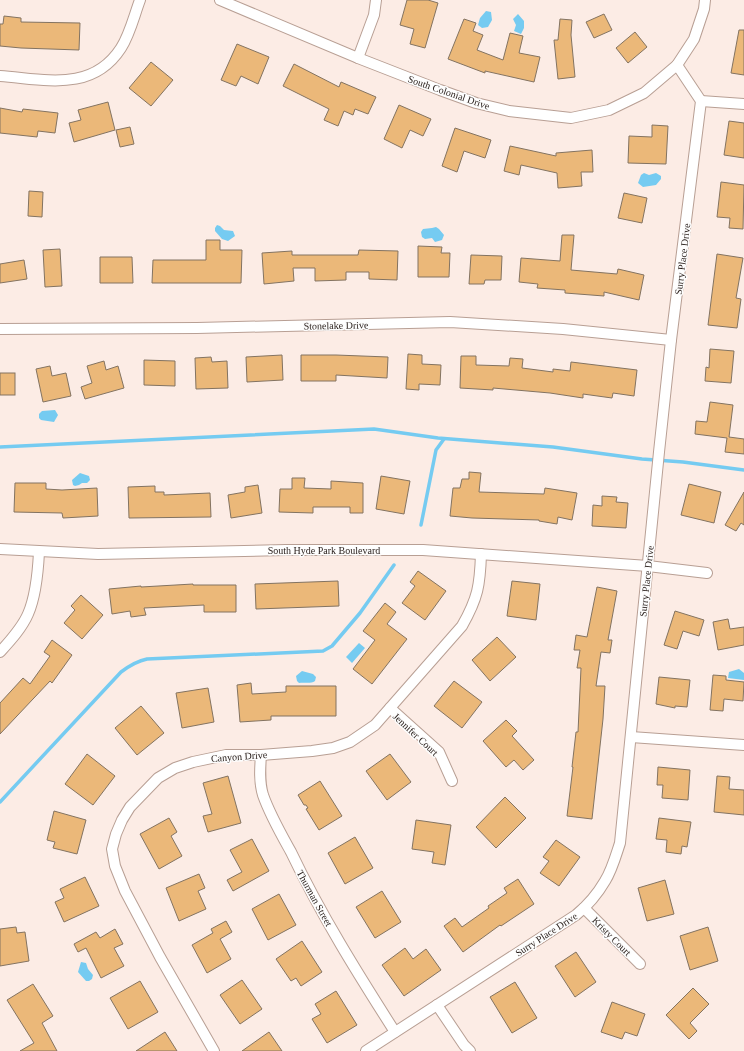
<svg xmlns="http://www.w3.org/2000/svg" width="744" height="1051" font-family="Georgia,serif">
  <style>
    .water { fill: #75cbf1 }
    .lines { fill: none; stroke-linecap: round; stroke-linejoin: round }
    .stream { stroke: #75cbf1; stroke-width: 3.5 }
    .building { fill: #ebb879; stroke: #837361 }
    .street-casing { stroke: #b89f94; stroke-width: 12 }
    .street { stroke: #fff; stroke-width: 10 }
    .labels { text-anchor: middle; stroke-width: 3; stroke-linejoin: round; paint-order: stroke }
    .street-label { font-size: 10px; fill: #251b17; stroke: #fdfdfd }
  </style>
  <rect width="100%" height="100%" fill="#fcece5"/>
  <g class="water">
    <polygon points="486,11 491,12 492,20 488,27 482,28 478,25 480,18"/>
    <polygon points="518,14 524,21 524,28 521,34 514,31 516,25 513,19"/>
    <polygon points="644,173 649,175 656,173 661,176 661,179 656,185 643,187 638,183 641,175"/>
    <polygon points="217,225 220,226 224,230 233,231 235,236 228,241 222,239 215,231 215,228"/>
    <polygon points="436,227 439,229 444,235 442,240 435,242 432,238 425,239 422,237 421,232 423,229 432,228"/>
    <polygon points="55,410 58,415 54,422 41,420 39,418 39,414 42,411"/>
    <polygon points="80,473 89,476 90,480 87,483 82,483 79,485 75,486 73,485 72,480"/>
    <polygon points="359,643 365,648 352,663 346,657"/>
    <polygon points="739,669 744,673 744,680 728,678 729,672"/>
    <path d="M302,671L313,674L316,677L315,681C311,684 304,682 299,683L297,681L296,676Z"/>
    <polygon points="81,962 86,963 88,969 93,975 92,979 89,981 86,981 78,972"/>
  </g>
  <g class="lines">
    <g class="stream">
      <polyline points="0,447 374,429 438,438 553,447 642,459 683,462 744,470"/>
      <polyline points="421,525 436,450 444,439"/>
      <path d="M0,802L121,672C129,666 137,661 147,659L323,651L332,646L360,613L394,565"/>
    </g>
  </g>
  <g class="building">
    <polygon points="407,0 428,0 438,3 425,48 410,44 414,29 400,25"/>
    <polygon points="604,14 612,30 594,38 586,22"/>
    <polygon points="4,16 21,18 21,22 80,23 79,50 21,48 0,46 0,24 3,24"/>
    <polygon points="464,19 476,23 473,31 483,35 477,50 503,60 510,33 523,36 519,53 540,57 534,82 485,71 485,73 448,59"/>
    <polygon points="560,19 572,20 571,35 575,77 558,79 554,40 558,40"/>
    <polygon points="739,30 744,30 744,75 731,73"/>
    <polygon points="635,32 647,47 628,63 616,48"/>
    <polygon points="237,44 269,57 258,84 241,76 236,86 221,80"/>
    <polygon points="151,62 173,80 151,106 129,88"/>
    <polygon points="294,64 339,87 341,82 376,97 368,114 355,109 353,115 344,111 338,126 324,120 329,109 283,86"/>
    <polygon points="108,102 115,130 74,142 69,123 81,120 78,110"/>
    <polygon points="399,105 431,119 423,136 410,130 402,148 384,139"/>
    <polygon points="0,108 22,112 23,109 58,113 55,133 38,131 37,137 0,133"/>
    <polygon points="729,121 744,123 744,158 724,155"/>
    <polygon points="652,125 668,126 666,164 628,163 629,136 652,137"/>
    <polygon points="130,127 134,144 120,147 116,130"/>
    <polygon points="455,128 491,140 485,158 464,151 457,172 442,166"/>
    <polygon points="510,146 556,156 556,153 592,150 593,172 581,172 582,186 558,188 557,173 521,165 519,175 504,171"/>
    <polygon points="721,182 744,185 743,229 729,228 730,218 717,217"/>
    <polygon points="29,191 43,192 42,217 28,216"/>
    <polygon points="624,193 647,198 642,223 618,218"/>
    <polygon points="562,235 574,235 571,270 617,274 618,269 644,275 639,300 604,292 604,296 565,293 565,290 537,288 538,284 519,282 521,258 560,261"/>
    <polygon points="206,240 220,240 220,250 242,250 241,283 152,283 153,260 206,260"/>
    <polygon points="418,246 442,247 441,253 450,253 449,277 418,277"/>
    <polygon points="60,249 62,286 45,287 43,250"/>
    <polygon points="359,250 398,251 397,280 369,279 369,272 346,272 346,280 315,281 315,268 293,268 294,281 264,284 262,253 292,251 292,255 358,255"/>
    <polygon points="717,254 743,258 736,298 741,299 737,328 708,325"/>
    <polygon points="471,255 502,256 501,280 485,280 484,284 469,284"/>
    <polygon points="100,257 132,257 133,283 100,283"/>
    <polygon points="24,260 27,279 0,283 0,264"/>
    <polygon points="710,349 734,351 731,383 705,381 706,367 709,368"/>
    <polygon points="408,354 422,355 422,364 441,365 440,385 419,384 419,390 406,389"/>
    <polygon points="282,355 283,380 247,382 246,357"/>
    <polygon points="301,355 336,355 388,357 387,378 336,375 336,381 301,381"/>
    <polygon points="461,356 476,356 476,365 509,366 510,358 523,359 522,368 553,372 553,369 570,371 571,362 637,370 634,396 613,393 612,398 583,394 583,398 550,393 493,388 493,390 460,388"/>
    <polygon points="211,357 212,362 227,361 228,388 196,389 195,358"/>
    <polygon points="144,360 175,361 175,386 144,385"/>
    <polygon points="104,361 106,370 118,366 124,388 85,399 81,387 92,383 87,366"/>
    <polygon points="50,366 52,376 66,373 71,396 43,402 36,369"/>
    <rect x="0" y="373" width="15" height="22"/>
    <polygon points="710,402 733,405 729,437 744,439 744,454 725,452 727,438 695,434 696,421 707,422"/>
    <polygon points="469,472 481,473 479,492 544,494 545,488 577,493 572,520 558,517 557,524 539,521 539,520 472,518 450,516 453,488 460,488 462,479 469,479"/>
    <polygon points="381,476 410,481 404,514 376,509"/>
    <polygon points="292,478 305,478 304,488 331,489 331,481 363,483 363,513 350,513 350,507 313,507 313,513 279,512 280,489 292,489"/>
    <polygon points="15,483 46,483 46,489 62,490 97,488 98,516 63,518 62,513 14,512"/>
    <polygon points="689,484 721,492 714,523 681,515"/>
    <polygon points="258,485 262,513 231,518 228,495 245,492 245,487"/>
    <polygon points="155,486 155,492 164,492 164,495 210,493 211,517 129,518 128,487"/>
    <polygon points="744,492 744,525 741,523 736,531 725,525"/>
    <polygon points="602,496 617,497 616,502 628,503 626,528 592,526 593,505 602,506"/>
    <polygon points="418,571 446,591 425,620 402,603 415,586 410,582"/>
    <polygon points="338,581 339,606 256,609 255,584"/>
    <polygon points="512,581 540,584 536,620 507,616"/>
    <polygon points="193,584 193,585 236,585 236,612 204,612 204,605 144,608 146,615 131,617 130,611 112,614 109,589 141,586 141,587"/>
    <polygon points="597,587 617,591 608,640 612,640 610,653 601,652 596,686 605,686 603,719 592,819 567,816 573,767 572,767 576,732 578,732 581,668 577,668 580,650 574,650 576,635 587,637"/>
    <polygon points="81,595 103,615 82,639 64,623 75,610 71,606"/>
    <polygon points="385,603 396,612 387,624 407,639 372,684 353,669 375,640 363,631"/>
    <polygon points="675,611 704,620 699,636 683,631 677,649 664,645"/>
    <polygon points="728,619 730,629 744,627 744,645 718,650 713,622"/>
    <polygon points="497,637 516,657 490,681 472,660"/>
    <polygon points="52,640 72,655 52,683 50,681 0,734 0,703 23,678 30,684 50,656 44,652"/>
    <polygon points="713,675 726,676 726,680 744,682 743,701 724,699 723,711 710,710"/>
    <polygon points="659,677 690,680 687,707 675,706 675,708 656,704"/>
    <polygon points="454,681 482,702 462,728 434,706"/>
    <polygon points="251,683 252,694 286,692 286,686 336,686 336,716 271,716 271,720 240,722 237,685"/>
    <polygon points="208,688 214,722 182,728 176,693"/>
    <polygon points="141,706 164,733 137,755 115,728"/>
    <polygon points="506,720 517,731 512,736 534,760 523,770 514,760 506,767 483,741"/>
    <polygon points="87,754 115,776 93,805 65,784"/>
    <polygon points="390,754 411,782 387,800 366,771"/>
    <polygon points="658,767 690,770 688,800 662,798 663,785 657,785"/>
    <polygon points="228,776 241,823 208,832 203,816 212,814 203,783"/>
    <polygon points="717,776 730,777 729,789 744,790 744,815 714,812"/>
    <polygon points="320,781 342,816 319,830 306,809 308,808 306,805 304,805 298,795"/>
    <polygon points="505,797 526,818 496,848 476,827"/>
    <polygon points="54,811 86,820 77,854 53,848 55,842 47,840"/>
    <polygon points="169,818 177,832 171,836 182,856 159,869 140,834"/>
    <polygon points="659,818 691,822 687,847 682,846 681,854 666,852 667,840 656,839"/>
    <polygon points="416,820 451,825 445,865 432,863 434,852 412,849"/>
    <polygon points="355,837 373,868 345,884 328,853"/>
    <polygon points="252,839 269,871 233,891 227,880 242,872 230,850"/>
    <polygon points="556,840 580,857 559,886 540,873 549,861 543,857"/>
    <polygon points="199,874 205,888 198,891 206,909 179,921 166,888"/>
    <polygon points="85,877 99,906 64,922 55,902 64,898 60,889"/>
    <polygon points="518,879 534,904 501,926 500,925 463,952 444,926 455,918 462,927 489,908 488,906 507,893 504,888"/>
    <polygon points="665,880 674,914 647,921 638,888"/>
    <polygon points="382,891 401,922 375,938 356,907"/>
    <polygon points="279,894 296,925 268,940 252,909"/>
    <polygon points="226,921 232,932 220,939 231,959 207,973 192,945 213,933 211,929"/>
    <polygon points="16,927 17,933 25,932 29,961 0,966 0,929"/>
    <polygon points="708,927 718,961 690,970 680,936"/>
    <polygon points="115,929 123,944 114,948 124,966 101,978 86,948 78,952 74,944 96,932 100,938"/>
    <polygon points="302,941 322,972 301,986 296,978 291,981 276,959"/>
    <polygon points="405,948 413,959 426,949 441,970 404,996 382,965"/>
    <polygon points="576,952 596,982 575,997 555,966"/>
    <polygon points="242,980 262,1009 240,1024 220,995"/>
    <polygon points="140,981 158,1012 128,1029 110,998"/>
    <polygon points="515,982 537,1018 512,1033 490,997"/>
    <polygon points="33,984 53,1016 42,1023 57,1051 20,1051 34,1043 7,1000"/>
    <polygon points="693,988 709,1004 690,1023 697,1031 689,1039 666,1015"/>
    <polygon points="336,991 357,1025 327,1043 312,1019 321,1014 315,1004"/>
    <polygon points="612,1002 645,1014 637,1036 625,1032 622,1039 601,1032"/>
    <polygon points="165,1032 177,1051 136,1051"/>
    <polygon points="269,1032 282,1051 242,1051"/>
  </g>
  <g class="lines">
    <defs>
      <g id="street">
        <polyline points="220,0 358,58 440,90 476,103 509,111 571,118 609,110 644,93 677,65 694,39 704,9 705,0"/>
        <polyline points="358,58 374,15 376,0"/>
        <path d="M0,76C44,79 92,93 121,48C130,34 134,16 140,0"/>
        <polyline points="701,101 744,104"/>
        <polyline points="0,329 197,328 450,322 563,329 671,340"/>
        <polyline points="0,549 98,554 286,550 423,550 648,566 707,573"/>
        <path d="M0,652C10,641 22,628 28,614C36,596 38,572 39,552"/>
        <polyline points="390,708 439,752 452,781"/>
        <polyline points="631,737 744,745"/>
        <path d="M261,755C260,768 259,782 263,795C270,815 281,834 291,852C321,915 358,974 395,1032"/>
        <polyline points="584,908 640,964"/>
        <polyline points="437,1005 464,1045 470,1051"/>
        <path d="M214,1051L160,957L125,891L115,866L112,849L116,834L122,820L130,807L158,778L175,768L193,762L226,755H261L312,751L333,748L350,742L375,725L462,626C478,598 480,585 481,554"/>
        <path d="M366,1051L576,915C587,906 598,893 605,881C612,870 616,855 620,843L659,452L671,340L701,101L677,65"/>
      </g>
    </defs>
    <use href="#street" class="street-casing"/>
    <use href="#street" class="street"/>
  </g>
  <g class="labels">
    <g class="street-label">
      <text transform="translate(449 92) rotate(19)" y="4">South Colonial Drive</text>
      <text transform="translate(682 259) rotate(-83)" y="4">Surry Place Drive</text>
      <text transform="translate(336 325) rotate(-1)" y="4">Stonelake Drive</text>
      <text x="324" y="554">South Hyde Park Boulevard</text>
      <text transform="translate(646 581) rotate(-84)" y="4">Surry Place Drive</text>
      <text transform="translate(416 734) rotate(43)" y="4">Jennifer Court</text>
      <text transform="translate(239 756) rotate(-4)" y="4">Canyon Drive</text>
      <text transform="translate(315 898) rotate(61)" y="4">Thurman Street</text>
      <text transform="translate(546 934) rotate(-33)" y="4">Surry Place Drive</text>
      <text transform="translate(612 936) rotate(45)" y="4">Kristy Court</text>
    </g>
  </g>
</svg>
